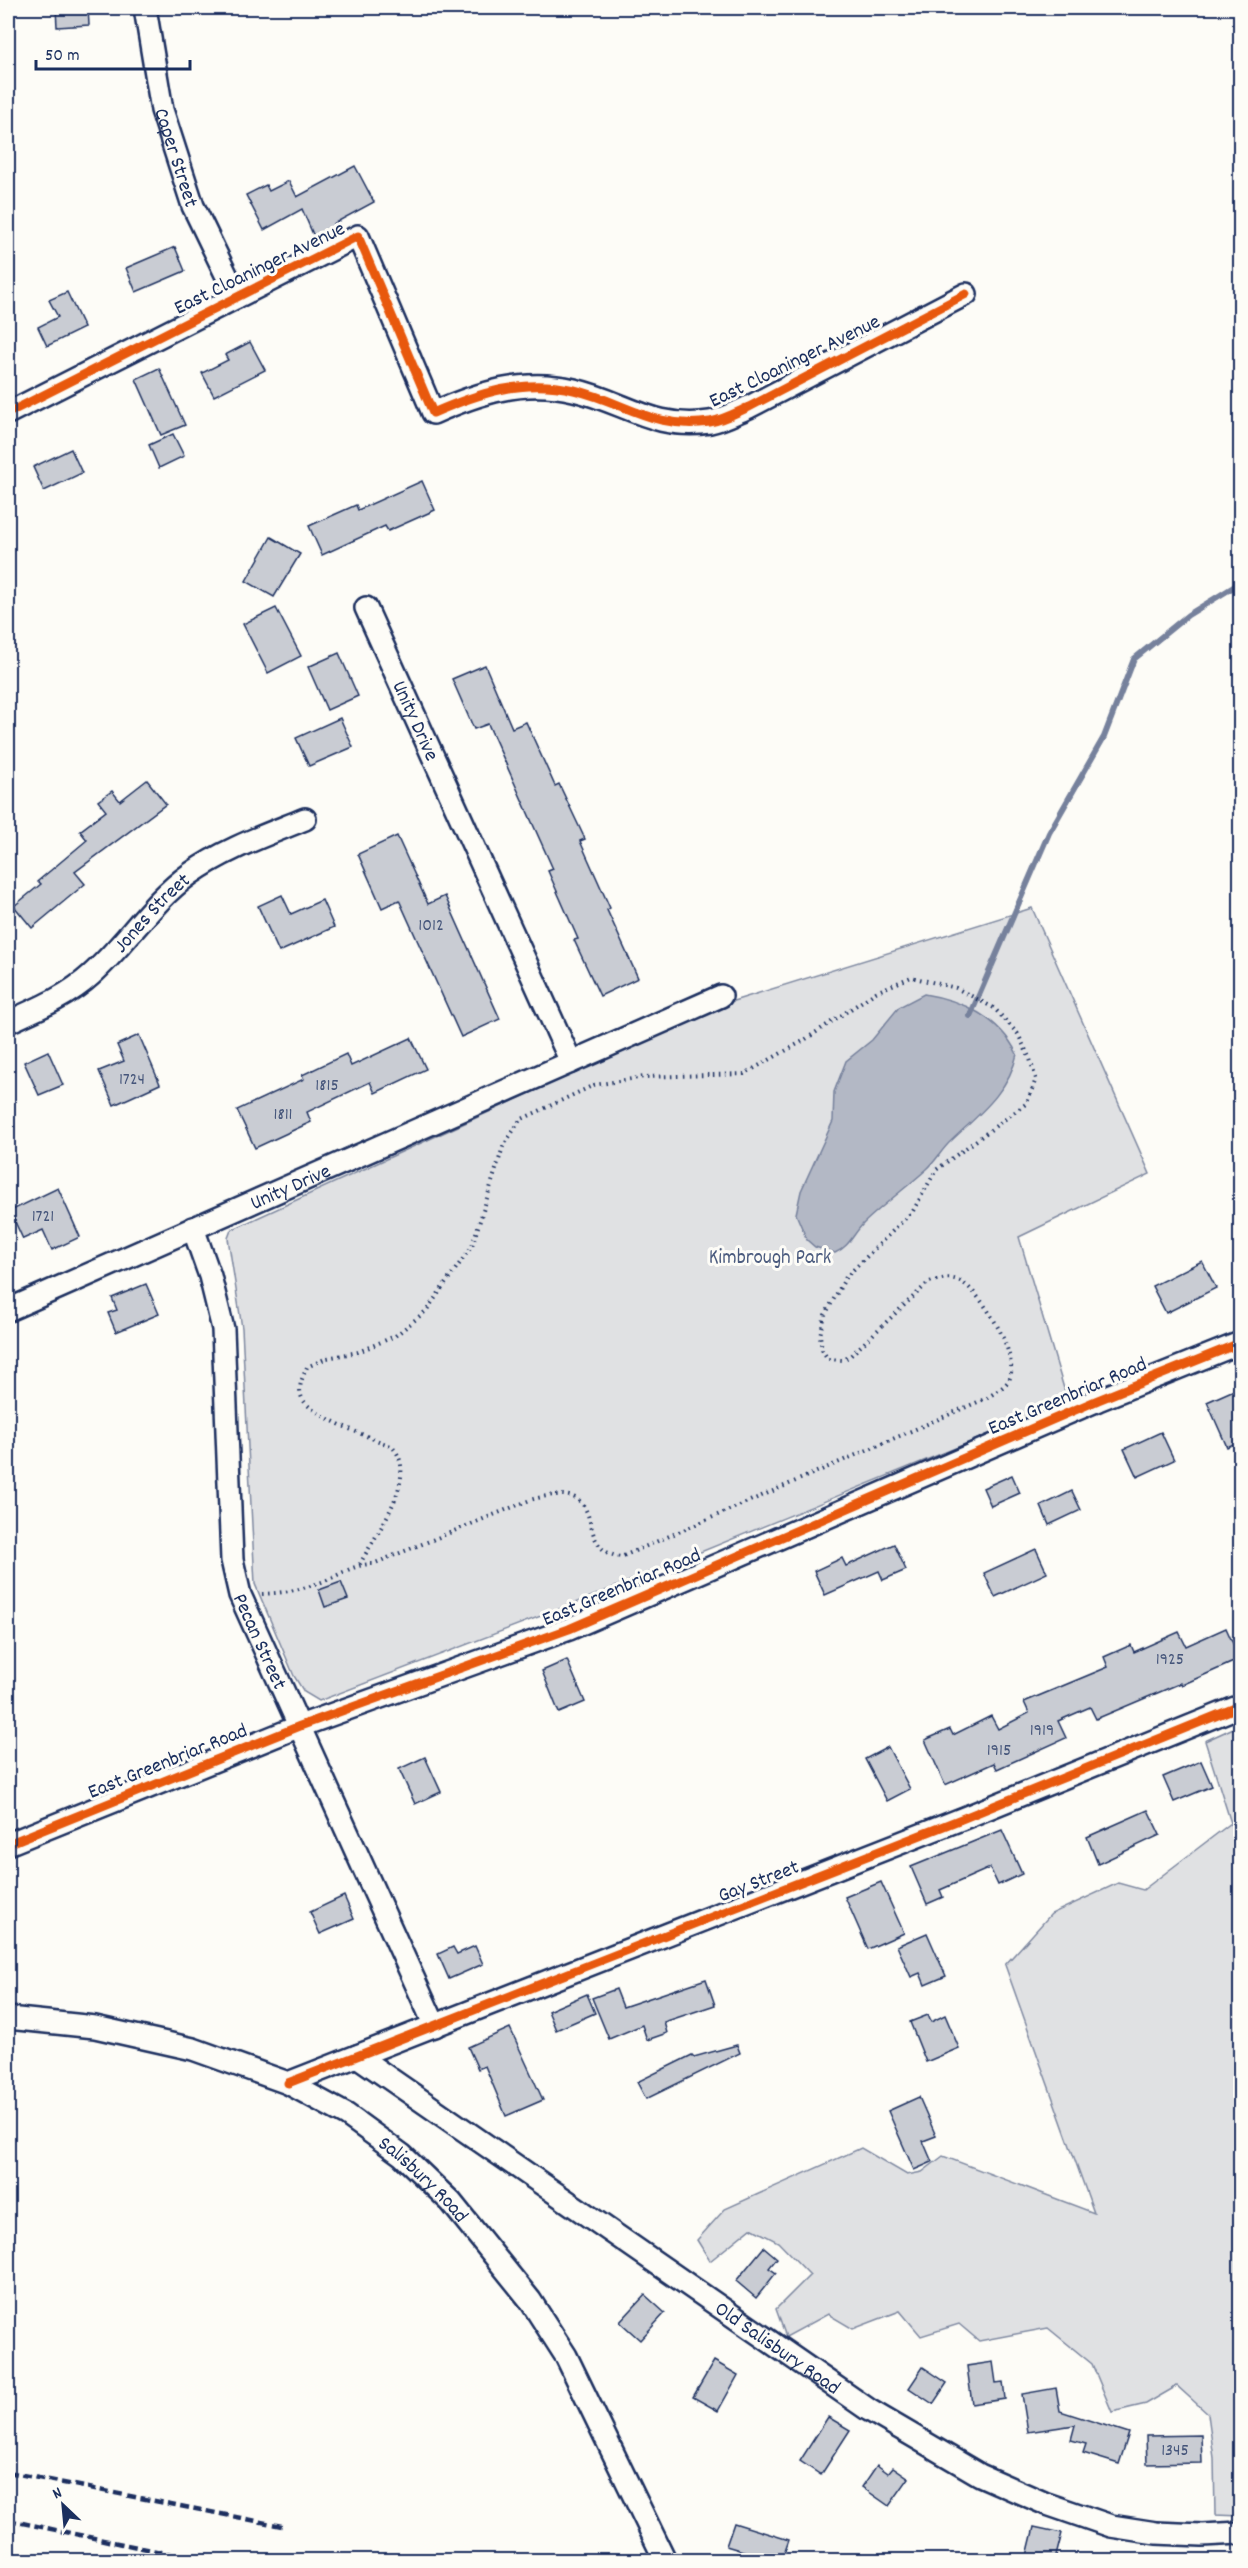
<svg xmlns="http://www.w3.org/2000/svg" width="1248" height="2568" font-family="Dekko,sans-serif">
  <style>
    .green { fill: #e0e1e3; stroke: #7e88a0; stroke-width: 1.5 }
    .water { fill: #b3b8c5; stroke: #76819c; stroke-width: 1.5 }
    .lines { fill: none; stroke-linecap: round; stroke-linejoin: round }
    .stream { stroke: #76819c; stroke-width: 6 }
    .building { fill: #c9ccd3; stroke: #1b2f5e; stroke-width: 1.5 }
    .minor-casing { stroke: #1b2f5e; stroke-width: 26 }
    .path { stroke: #1b2f5e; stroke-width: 4; stroke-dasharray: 1.5 4.5; stroke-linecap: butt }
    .minor { stroke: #fdfcf7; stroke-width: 21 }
    .rail { stroke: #1b2f5e; stroke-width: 4.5; stroke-dasharray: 9 4.5; stroke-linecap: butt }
    .cycleway-casing { stroke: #fdfcf7; stroke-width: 13 }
    .cycleway { stroke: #e8590c; stroke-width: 9 }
    .labels { text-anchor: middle; stroke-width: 6; stroke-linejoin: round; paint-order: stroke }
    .number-label { font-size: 18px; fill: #46567b }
    .street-label { font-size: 21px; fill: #1b2f5e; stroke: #fdfcf7 }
    .park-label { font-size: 21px; fill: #4c5c7f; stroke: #fdfcf7 }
  </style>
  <rect width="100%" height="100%" fill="#fdfcf7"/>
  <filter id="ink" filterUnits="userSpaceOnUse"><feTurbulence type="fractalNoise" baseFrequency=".0167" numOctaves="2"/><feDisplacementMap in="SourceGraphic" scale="12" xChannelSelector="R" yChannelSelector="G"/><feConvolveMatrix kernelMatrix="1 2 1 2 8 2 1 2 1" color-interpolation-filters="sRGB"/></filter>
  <g filter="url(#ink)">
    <g class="green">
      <polygon points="1032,908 1150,1174 1019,1237 1068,1402 588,1598 319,1701 304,1692 294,1676 255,1584 242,1328 228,1238 231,1230 727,1003"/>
      <polygon points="1240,1725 1240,2516 1215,2515 1214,2458 1208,2414 1177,2386 1146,2404 1112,2412 1092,2364 1048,2328 979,2341 959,2324 921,2336 900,2311 853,2329 828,2314 786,2337 776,2309 810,2275 778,2242 751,2228 710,2261 697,2240 725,2209 861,2148 907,2175 922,2172 943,2156 1094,2213 1005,1965 1051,1914 1118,1883 1143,1890 1231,1823 1205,1741"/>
    </g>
    <path class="water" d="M924,994C962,1000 1000,1018 1017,1054C1009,1092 977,1116 951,1141C942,1149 936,1161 927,1169C907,1187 884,1204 864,1223C853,1234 850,1246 835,1253L815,1247L807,1240L796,1214L801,1191L833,1121L834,1092L846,1061L872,1040L899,1007Z"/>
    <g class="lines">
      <polyline class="stream" points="970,1016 1049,833 1104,737 1134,659 1188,615 1240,583"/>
    </g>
    <g class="building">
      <polygon points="56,8 88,8 89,25 57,27"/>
      <polygon points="355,166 374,202 333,224 336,229 315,239 302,209 264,230 246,195 266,185 269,191 289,181 297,197"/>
      <polygon points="175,247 185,271 136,292 126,268"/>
      <polygon points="67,292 84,328 47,346 38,327 58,317 49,300"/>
      <polygon points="250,342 265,370 214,396 202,373 228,360 225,355"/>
      <polygon points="159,368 185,425 161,435 136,379"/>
      <polygon points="173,434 184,456 159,468 149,445"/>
      <polygon points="71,449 82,473 44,491 33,467"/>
      <polygon points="422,481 435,510 388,531 385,526 322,555 309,526 356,505 358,510"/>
      <polygon points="271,537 300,554 274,597 246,581"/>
      <polygon points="276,608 301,656 268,673 243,624"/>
      <polygon points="339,653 358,696 327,710 308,667"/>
      <polygon points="485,665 512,728 526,722 555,786 559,784 585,839 580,841 610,908 607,910 638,978 600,996 574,940 578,939 548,871 553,869 488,724 474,729 452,679"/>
      <polygon points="340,718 353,747 309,766 296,738"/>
      <polygon points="147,780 166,804 75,872 85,884 32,928 14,906 41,884 38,881 87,840 80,831 106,811 98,801 112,791 120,801"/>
      <polygon points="397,836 428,904 445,896 500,1019 461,1037 399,900 382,908 358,854"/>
      <polygon points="282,895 291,914 322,900 334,927 279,952 258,906"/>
      <polygon points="139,1035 160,1084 114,1105 99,1071 124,1061 117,1045"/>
      <polygon points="411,1038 426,1069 375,1093 370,1082 307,1112 311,1122 255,1148 237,1110 304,1079 302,1075 346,1054 351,1066"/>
      <polygon points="48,1051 63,1085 39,1095 24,1062"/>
      <polygon points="58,1188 80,1237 52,1250 43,1230 23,1239 10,1211"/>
      <polygon points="1202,1261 1216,1288 1166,1313 1152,1286"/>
      <polygon points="146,1284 159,1314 116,1332 108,1313 117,1310 112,1298"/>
      <polygon points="1234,1390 1240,1404 1240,1441 1227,1447 1207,1402"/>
      <polygon points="1161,1432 1174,1460 1137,1477 1124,1449"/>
      <polygon points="1012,1475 1020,1493 991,1506 983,1488"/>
      <polygon points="1072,1491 1081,1510 1049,1525 1041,1506"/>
      <polygon points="894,1544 906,1570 883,1580 879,1571 825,1595 814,1571 842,1558 846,1566"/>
      <polygon points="1036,1549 1047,1573 995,1597 984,1573"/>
      <polygon points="341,1582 348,1599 325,1607 319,1590"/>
      <polygon points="1226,1628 1240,1659 1182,1685 1181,1683 1096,1719 1090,1707 1058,1721 1066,1738 997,1769 994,1763 945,1785 925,1740 950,1729 953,1735 991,1716 998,1729 1029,1713 1024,1702 1108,1667 1104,1657 1131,1645 1134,1652 1179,1632 1186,1646"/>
      <polygon points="567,1660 585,1702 559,1713 542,1671"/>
      <polygon points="888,1747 910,1789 887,1801 865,1759"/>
      <polygon points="425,1757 441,1792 415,1804 399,1769"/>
      <polygon points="1201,1761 1212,1786 1174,1802 1163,1777"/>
      <polygon points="1148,1810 1160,1835 1098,1864 1087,1837"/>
      <polygon points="1002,1830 1022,1874 998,1885 990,1868 940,1890 943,1897 927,1904 911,1867"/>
      <polygon points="881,1882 904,1933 868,1949 845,1897"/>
      <polygon points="344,1896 354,1919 320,1934 310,1912"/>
      <polygon points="927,1933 946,1976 925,1985 920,1973 911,1977 897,1946"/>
      <polygon points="475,1946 483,1964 449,1979 438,1954 453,1947 457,1954"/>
      <polygon points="706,1979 715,2005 664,2022 667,2033 647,2040 642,2025 609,2039 592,1998 616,1989 623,2007"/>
      <polygon points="587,1994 595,2013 556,2030 548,2011"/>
      <polygon points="928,2015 931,2022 945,2015 959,2048 926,2062 910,2022"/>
      <polygon points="510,2028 543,2100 506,2116 485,2066 478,2069 468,2047"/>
      <polygon points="737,2045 740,2053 646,2099 637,2082 692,2055 694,2057"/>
      <polygon points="919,2097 936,2136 923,2141 932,2162 914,2170 888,2111"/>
      <polygon points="764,2247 777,2258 769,2268 776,2273 756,2298 736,2281"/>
      <polygon points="645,2295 665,2313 640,2340 620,2322"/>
      <polygon points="714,2361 738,2375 718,2411 693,2397"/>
      <polygon points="993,2362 996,2383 1003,2382 1005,2399 972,2404 967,2366"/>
      <polygon points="923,2367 947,2383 933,2404 909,2388"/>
      <polygon points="1056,2388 1060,2411 1129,2433 1119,2464 1083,2453 1086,2444 1071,2440 1075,2425 1028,2432 1022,2394"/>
      <polygon points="828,2417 850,2430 821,2475 800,2461"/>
      <polygon points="1201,2435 1202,2463 1147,2464 1146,2436"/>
      <polygon points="877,2465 888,2473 893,2467 909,2478 889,2506 862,2487"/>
      <polygon points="734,2523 789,2540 782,2560 773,2560 726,2546"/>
      <polygon points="1034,2527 1062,2533 1055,2560 1026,2560"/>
    </g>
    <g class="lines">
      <defs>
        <g id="minor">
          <path id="s1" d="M145,8L162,110L193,206L237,297"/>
          <path d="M8,413L358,236L433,413C479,393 523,378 574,390C626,402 652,430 710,422C723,420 737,412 749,407L966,294"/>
          <path id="s2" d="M366,608L571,1062"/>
          <path id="s3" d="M8,1022C37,1009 67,997 91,975C126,944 151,902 190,874C225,849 266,835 305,819"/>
          <path id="s4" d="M193,1228L210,1276L223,1329L232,1560L240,1595L435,2026"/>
          <path id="s5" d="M8,1310L721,996"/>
          <polyline points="8,1844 300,1726 569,1629 1098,1400 1240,1343"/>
          <path id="s6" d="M8,2018L95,2027L193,2049L288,2083L347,2115L402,2155L451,2202L530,2300L566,2356L665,2560"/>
          <path id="s7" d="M357,2056L869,2410L980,2475L1044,2503L1111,2526L1156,2533L1202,2535L1240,2533"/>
          <polyline points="288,2083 964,1818 1240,1706"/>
        </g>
      </defs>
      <use href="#minor" class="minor-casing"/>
      <path class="path" d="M262,1594C282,1593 300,1590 319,1583C338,1577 352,1564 373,1564L530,1500C617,1475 568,1549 621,1557L987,1398C994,1393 1005,1387 1009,1380C1021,1357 982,1292 960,1281C949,1276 941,1279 929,1282L849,1357L842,1360L828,1359L822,1350L820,1335L825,1315L846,1277L913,1211L936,1170L1027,1103L1036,1079L1030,1059L1018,1034L994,1008L956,988L911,977L876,992L803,1041L744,1074L644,1077L594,1085L520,1120L503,1147L472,1246L426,1311L395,1336L358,1352L327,1358L307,1367C303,1377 297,1387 302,1398C310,1416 372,1438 391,1446C422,1474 375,1535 360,1564"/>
      <use href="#minor" class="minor"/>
      <g class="rail">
        <polyline points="8,2472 282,2526"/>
        <polyline points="8,2520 199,2560"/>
      </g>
      <defs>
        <g id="cycleway">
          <path d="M8,413L358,236L433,413C479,393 523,378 574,390C626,402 652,430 710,422C723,420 737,412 749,407L966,294"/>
          <polyline points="8,1844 300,1726 569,1629 1098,1400 1240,1343"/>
          <polyline points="288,2083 964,1818 1240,1706"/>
        </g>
      </defs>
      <use href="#cycleway" class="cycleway-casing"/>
      <use href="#cycleway" class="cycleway"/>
    </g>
  </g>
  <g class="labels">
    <g class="number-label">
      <text x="431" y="930">1012</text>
      <text x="132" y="1084">1724</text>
      <text x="327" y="1090">1815</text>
      <text x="283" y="1119">1811</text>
      <text x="43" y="1221">1721</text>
      <text x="1170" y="1664">1925</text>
      <text x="1042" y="1735">1919</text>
      <text x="999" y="1755">1915</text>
      <text x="1175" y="2455">1345</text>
    </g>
    <g class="street-label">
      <text dy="7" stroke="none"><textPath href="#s1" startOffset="153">Caper Street</textPath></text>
      <text transform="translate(259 267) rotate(-26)" y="7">East Cloaninger Avenue</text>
      <text transform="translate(794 360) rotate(-26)" y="7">East Cloaninger Avenue</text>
      <text dy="7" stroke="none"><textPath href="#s2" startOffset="123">Unity Drive</textPath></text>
      <text dy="7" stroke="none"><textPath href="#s3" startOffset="183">Jones Street</textPath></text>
      <text dy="7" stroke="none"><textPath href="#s5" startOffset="308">Unity Drive</textPath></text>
      <text transform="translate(1067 1395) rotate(-23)" y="7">East Greenbriar Road</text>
      <text transform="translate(621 1586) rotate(-23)" y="7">East Greenbriar Road</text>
      <text dy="7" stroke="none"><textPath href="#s4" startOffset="423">Pecan Street</textPath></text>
      <text transform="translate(167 1760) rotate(-22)" y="7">East Greenbriar Road</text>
      <text transform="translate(758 1880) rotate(-21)" y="7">Gay Street</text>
      <text dy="7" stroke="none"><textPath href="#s6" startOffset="456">Salisbury Road</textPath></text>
      <text dy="7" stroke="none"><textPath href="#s7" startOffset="512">Old Salisbury Road</textPath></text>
    </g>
    <g class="park-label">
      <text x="770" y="1263">Kimbrough Park</text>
    </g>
  </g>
  <rect width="1248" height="2568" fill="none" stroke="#fdfcf7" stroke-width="30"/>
  <rect x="15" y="15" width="1218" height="2538" fill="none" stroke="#1b2f5e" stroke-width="2" filter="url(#ink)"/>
  <g transform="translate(63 2505) rotate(334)" stroke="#fdfcf7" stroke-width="4.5" paint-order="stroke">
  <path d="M0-4.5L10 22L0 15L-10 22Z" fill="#1b2f5e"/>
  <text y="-9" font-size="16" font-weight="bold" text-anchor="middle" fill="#1b2f5e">N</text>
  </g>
  <path d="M36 60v9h154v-9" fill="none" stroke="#1b2f5e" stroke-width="3"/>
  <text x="45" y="60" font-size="18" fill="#1b2f5e" stroke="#fdfcf7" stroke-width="4.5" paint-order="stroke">50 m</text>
</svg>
